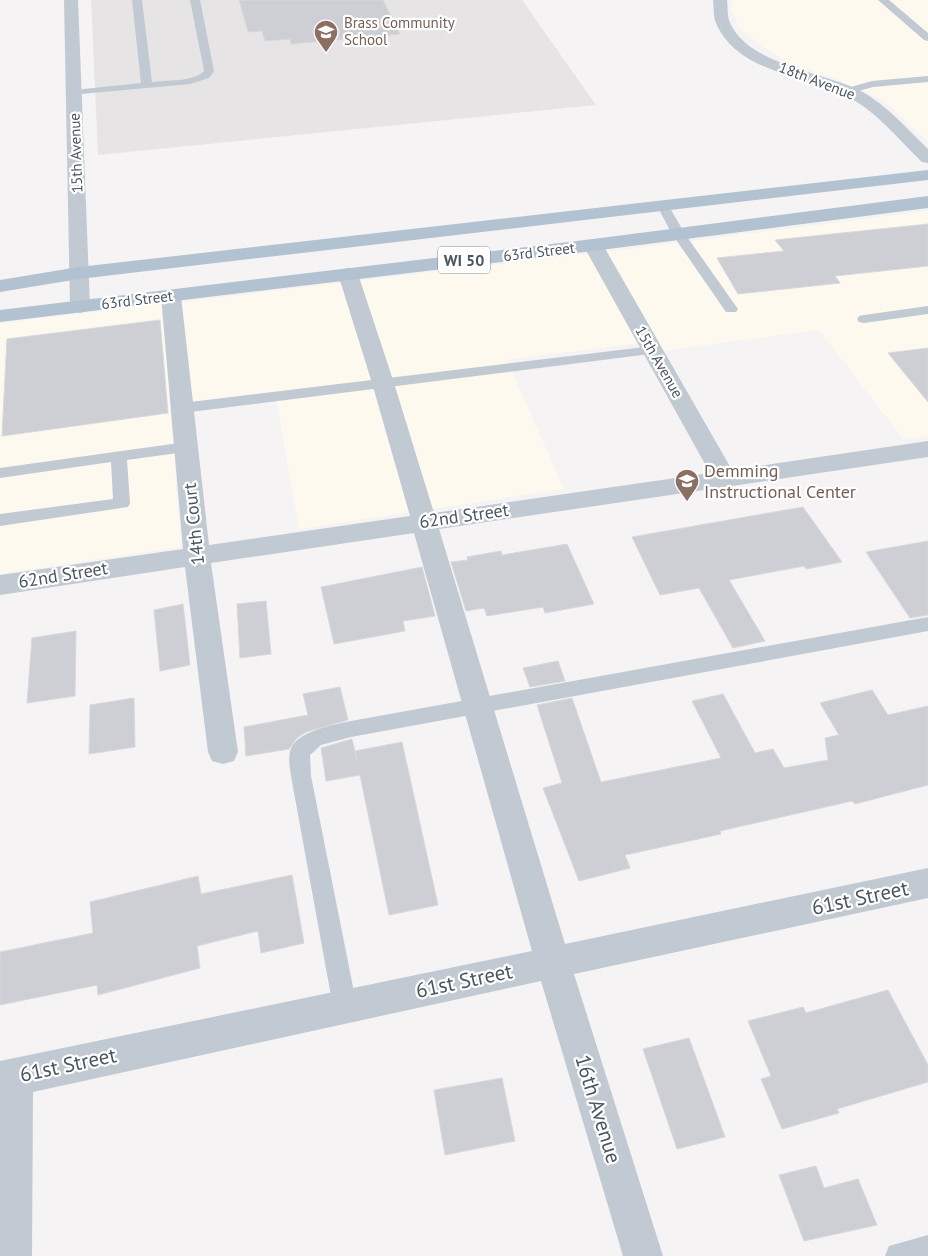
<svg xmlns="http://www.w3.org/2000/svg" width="928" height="1256" font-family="'PT Sans',sans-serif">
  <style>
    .commercial { fill: #fdf9ef }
    .education { fill: #e6e4e5 }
    .building { fill: #cdcfd5; stroke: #d7d9de }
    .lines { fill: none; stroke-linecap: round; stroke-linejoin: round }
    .lane { fill: #c1cad2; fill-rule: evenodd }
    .street { fill: #c1cad2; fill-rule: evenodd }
    .primary { fill: #b3c2d1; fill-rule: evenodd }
    .labels { text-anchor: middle; stroke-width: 4.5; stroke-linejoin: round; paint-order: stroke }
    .far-education-label { font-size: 15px; fill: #785e54; stroke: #fff; text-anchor: start }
    .far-street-label { font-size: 15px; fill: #4a5661; stroke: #fff }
    .shield { fill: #fff; stroke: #808990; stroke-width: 1 }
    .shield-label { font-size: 16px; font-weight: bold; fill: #4a5661 }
    .education-label { font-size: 18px; fill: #785e54; stroke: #fff; text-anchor: start }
    .street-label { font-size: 18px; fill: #4a5661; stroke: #fff }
    .near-street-label { font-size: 21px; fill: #4a5661; stroke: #fff }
  </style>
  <rect width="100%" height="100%" fill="#f5f3f3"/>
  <g class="commercial">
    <polygon points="732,0 928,0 928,142 883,100 841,81 785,61 758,44 739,27 731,9"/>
    <polygon points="928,211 928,436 904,440 819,330 662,351 656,341 507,360 564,489 299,529 275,393 170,406 181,541 180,547 0,574 0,323 612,251"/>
  </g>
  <polygon class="education" points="91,0 522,0 596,105 98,155"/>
  <g class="building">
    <polygon points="239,0 383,0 400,34 291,44 290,39 265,41 262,31 248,32"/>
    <polygon points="928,224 928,266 835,276 840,283 738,294 717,258 784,251 775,240"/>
    <polygon points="160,320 168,413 2,436 7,339"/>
    <polygon points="928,348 928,402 888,353"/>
    <polygon points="803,507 842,562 806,569 804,566 729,580 765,641 733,648 699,588 660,595 632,537"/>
    <polygon points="928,541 928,615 910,618 866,552"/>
    <polygon points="567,544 594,604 545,613 543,607 487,616 484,608 466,611 451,562 468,560 467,557 501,551 502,555"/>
    <polygon points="422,567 435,616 403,621 405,631 334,644 321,587"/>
    <polygon points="266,601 271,654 240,658 237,604"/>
    <polygon points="183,604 190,665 160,671 154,610"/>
    <polygon points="76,631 75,696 27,703 32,638"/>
    <polygon points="558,661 565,681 530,687 523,668"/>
    <polygon points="340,687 348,720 306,732 297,738 289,749 246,756 244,727 308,715 303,694"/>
    <polygon points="872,690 888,715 928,706 928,785 855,804 852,801 720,831 721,834 625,855 630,868 579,881 543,788 562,783 537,705 572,698 601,782 721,758 692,701 723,694 755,753 773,749 784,768 828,760 825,738 839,735 820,703"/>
    <polygon points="134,698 135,747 89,754 90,705"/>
    <polygon points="352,739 357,760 355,751 402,742 438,905 389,915 360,775 326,781 321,748"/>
    <polygon points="292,875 304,943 261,953 258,931 197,946 200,968 98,995 97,985 0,1005 0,952 93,933 90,902 198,876 201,894"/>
    <polygon points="888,990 928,1065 928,1082 837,1109 839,1113 782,1129 761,1079 771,1076 748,1021 803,1007 806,1013"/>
    <polygon points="689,1038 725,1137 677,1149 643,1049"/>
    <polygon points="502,1078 515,1141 445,1155 434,1090"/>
    <polygon points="816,1166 824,1188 858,1179 877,1225 804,1241 779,1175"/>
  </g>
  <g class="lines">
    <g class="lane">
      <path d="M132,0H142L152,82C166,80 194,82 204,71L190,0H200L214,71L209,78L190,84L70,95L69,93L70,91L74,90L141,83Z"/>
      <polygon points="878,0 889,0 928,33 928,41 924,40"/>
      <polygon points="928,76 928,82 873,87 848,94 843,91 844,89 872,81"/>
      <polygon points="663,202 667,203 685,234 738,309 736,312 726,312 672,234 657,206"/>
      <polygon points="928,306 928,314 864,323 859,322 857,319 859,316 864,315"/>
      <polygon points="653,346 658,347 660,350 658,353 182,413 177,411 174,408 177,405 182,403"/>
      <polygon points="186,442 192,443 194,447 192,451 127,460 130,503 128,507 0,526 0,514 113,499 111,462 0,478 0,468"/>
      <path d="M928,617V631L351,737L321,745L310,755L311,776L357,1007L354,1015L345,1019L336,1015L333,1007L291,776C290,769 288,759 290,752C294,731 334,725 351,721Z"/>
      <polygon points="928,1235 928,1256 885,1256 889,1246"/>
    </g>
    <g class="street">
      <polygon points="64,0 78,0 90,307 87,311 80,313 73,311 70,307"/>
      <path d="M713,0H727C728,7 727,16 730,23C749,65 823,72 861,91C887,105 907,129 928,149V163L922,162C899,140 878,113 850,98C807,75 738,74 716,23C713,16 714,7 713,0Z"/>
      <polygon points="593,239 600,241 603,245 732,470 928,441 928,457 439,529 565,944 928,868 928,898 574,974 663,1256 623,1256 541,981 33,1092 32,1256 0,1256 0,1061 532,951 414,533 211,563 238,752 234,761 223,764 212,761 208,752 185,567 0,595 0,575 183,549 161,296 164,292 171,290 178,292 181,296 209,545 410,516 372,383 338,274 341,270 348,268 355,270 358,274 394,383 434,513 710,473 583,245 586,241"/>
    </g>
    <g class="primary">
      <polygon points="928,170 928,180 79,279 0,292 0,280 79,267"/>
      <polygon points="928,196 928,208 593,251 0,322 0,310 593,239"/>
    </g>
  </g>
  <defs>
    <symbol id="school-pin" viewBox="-11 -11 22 30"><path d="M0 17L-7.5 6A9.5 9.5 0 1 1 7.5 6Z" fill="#8d6e63" stroke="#fff"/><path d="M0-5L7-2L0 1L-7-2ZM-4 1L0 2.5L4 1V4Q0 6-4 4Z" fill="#fff"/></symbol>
  </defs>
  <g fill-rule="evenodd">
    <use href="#school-pin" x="312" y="18" width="28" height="38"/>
    <use href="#school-pin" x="673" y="467" width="28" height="38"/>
  </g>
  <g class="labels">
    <g class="far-education-label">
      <text x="344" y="28">Brass Community<tspan x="344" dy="17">School</tspan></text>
    </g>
    <g class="far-street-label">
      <text transform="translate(817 81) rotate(21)" y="5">18th Avenue</text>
      <text transform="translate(76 153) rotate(-92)" y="5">15th Avenue</text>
      <text transform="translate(539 252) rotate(-7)" y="5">63rd Street</text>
      <text transform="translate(137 300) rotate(-7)" y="5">63rd Street</text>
      <text transform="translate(659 362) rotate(60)" y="5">15th Avenue</text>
    </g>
    <rect class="shield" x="438" y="246.5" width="52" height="27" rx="4"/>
    <g class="shield-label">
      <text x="464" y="266">WI 50</text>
    </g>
    <g class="education-label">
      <text x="704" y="477">Demming<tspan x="704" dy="21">Instructional Center</tspan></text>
    </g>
    <g class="street-label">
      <text transform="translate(464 516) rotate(-8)" y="6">62nd Street</text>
      <text transform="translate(194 524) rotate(-96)" y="6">14th Court</text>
      <text transform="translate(63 575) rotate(-9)" y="6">62nd Street</text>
    </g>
    <g class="near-street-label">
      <text transform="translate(860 898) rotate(-12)" y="7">61st Street</text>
      <text transform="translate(464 981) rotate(-12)" y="7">61st Street</text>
      <text transform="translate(68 1065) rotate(-12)" y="7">61st Street</text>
      <text transform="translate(598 1109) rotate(73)" y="7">16th Avenue</text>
    </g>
  </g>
</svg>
